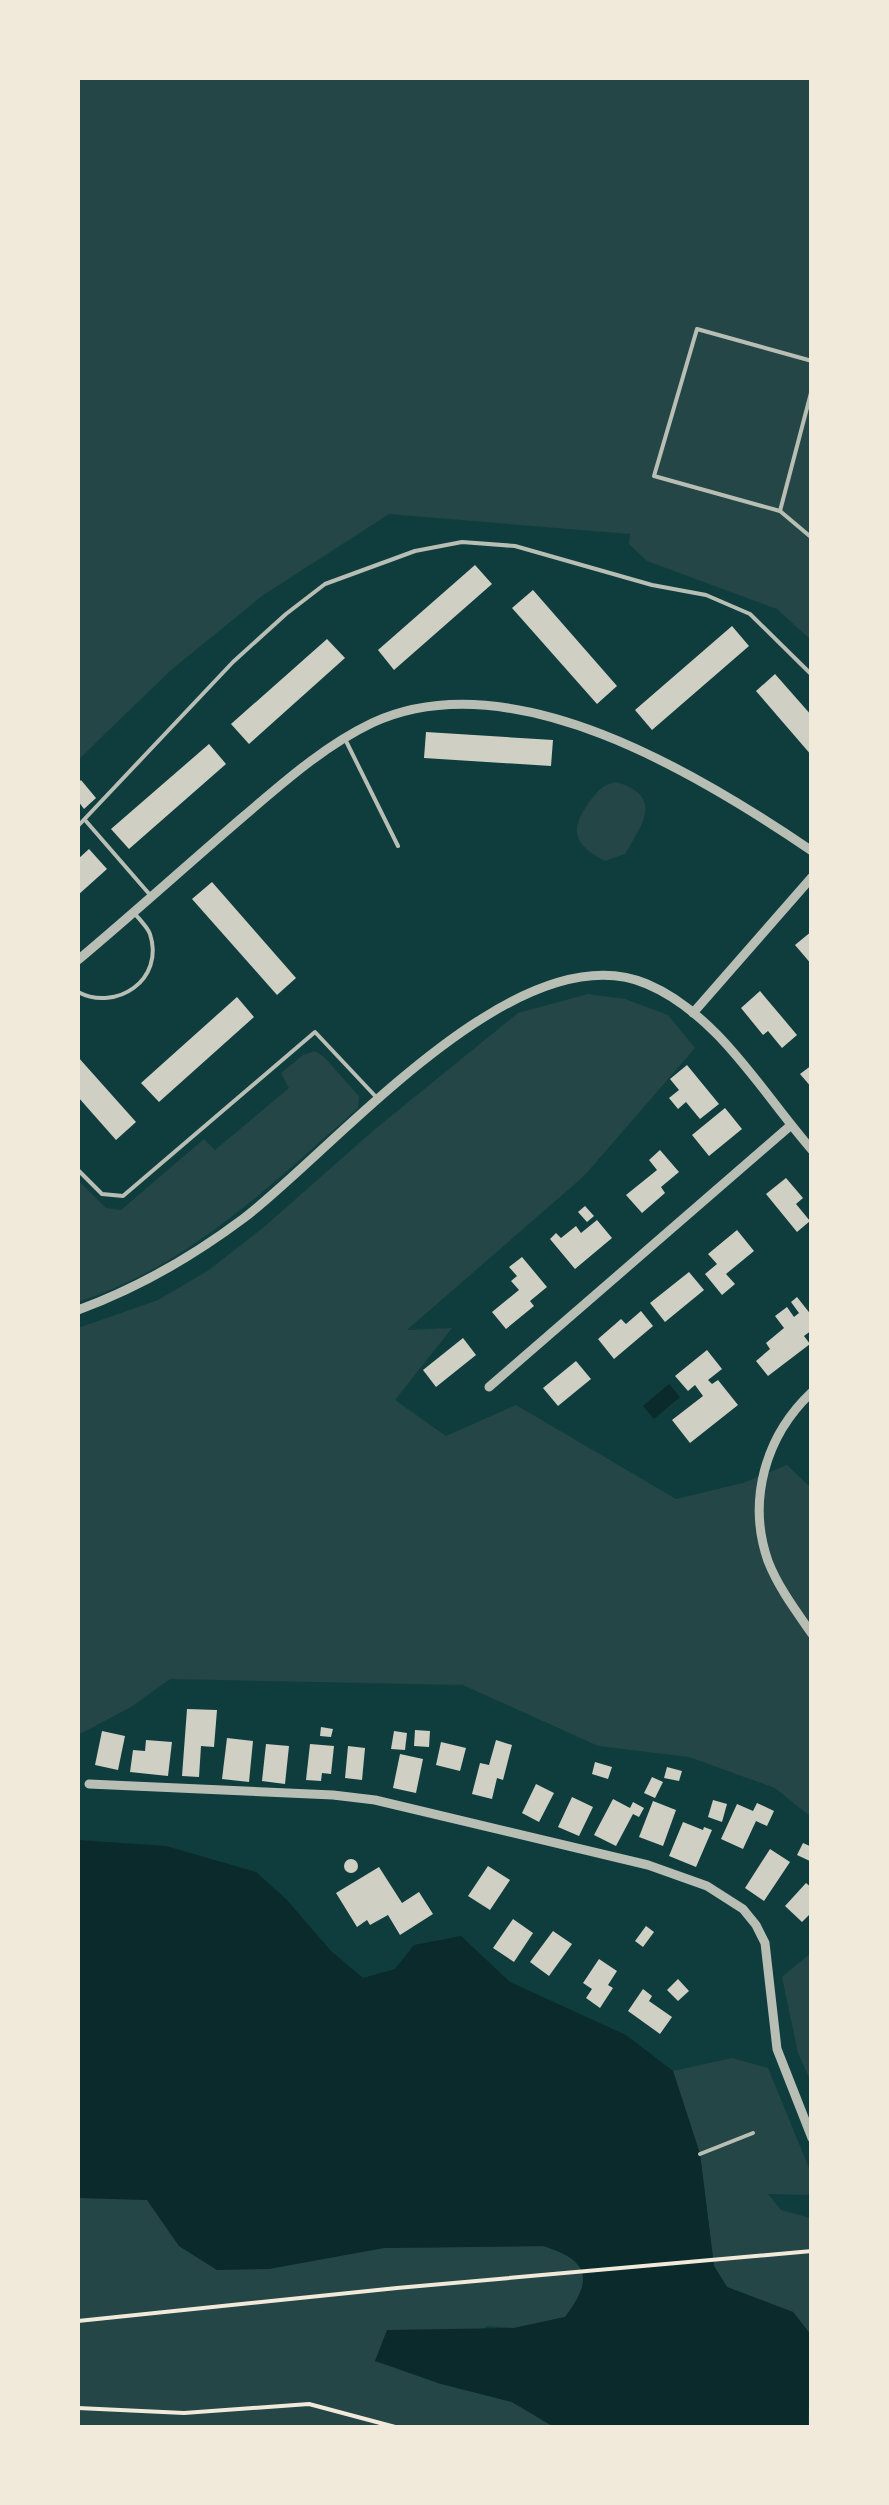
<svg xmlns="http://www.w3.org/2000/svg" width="889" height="2505" font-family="'Varela Round',sans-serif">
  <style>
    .green { fill: #244646 }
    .water { fill: #0a2a2b }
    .building { fill: #cfcfc3 }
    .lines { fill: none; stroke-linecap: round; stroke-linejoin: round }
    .path { stroke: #f1e9da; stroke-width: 4 }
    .service { stroke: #b8beb3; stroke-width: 4 }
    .minor { stroke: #b8beb3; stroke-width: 9 }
  </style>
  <rect width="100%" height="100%" fill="#0f3d3e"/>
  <g class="green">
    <polygon points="78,78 811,78 811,640 777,609 647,561 629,544 630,534 389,514 262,596 171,670 78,760"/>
    <path d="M616,782C664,796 643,824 625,854L605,861C573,844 569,830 590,801C599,790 602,785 616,782Z"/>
    <polygon points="588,994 625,999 668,1015 695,1048 584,1176 407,1330 452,1328 395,1400 446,1436 516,1405 676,1499 743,1483 787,1465 811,1488 811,1817 775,1788 689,1757 598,1746 463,1685 170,1679 131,1707 78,1735 78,1328 158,1300 209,1270 264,1227 374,1130 518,1013"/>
    <path d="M315,1051L324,1057L359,1096L358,1108C272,1184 189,1266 78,1302V1180L106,1208L121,1210L204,1139L215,1150L289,1088L281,1073L303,1055Z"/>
    <polygon points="811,1953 811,2082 798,2053 782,1977"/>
    <polygon points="732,2058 768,2068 811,2173 811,2191 807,2195 768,2194 781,2210 811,2218 811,2335 793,2312 727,2287 714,2266 700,2154 673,2071"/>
    <path d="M105,2196L147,2199L179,2246L352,2253L384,2248L543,2246C590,2260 594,2279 565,2317L514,2328L487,2326L437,2383L512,2402L554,2427L78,2428V2198Z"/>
  </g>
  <g class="water">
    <polygon points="669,1384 680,1397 654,1419 643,1406"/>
    <path d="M78,1840L166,1846L256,1872L286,1899L331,1951L363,1978L395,1969L414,1945L461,1936L510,1982L626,2035L673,2071L700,2154L714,2266L727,2287L793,2312L811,2335L808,2427H554L512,2402L438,2383L375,2361L387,2330L514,2328L565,2317C594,2279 589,2260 543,2246L384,2248L269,2269L217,2270L179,2246L147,2200L78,2198Z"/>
  </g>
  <g class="building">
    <polygon points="475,565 492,584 394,670 378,650"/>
    <polygon points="533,590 617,686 597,704 512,608"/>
    <polygon points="732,626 749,646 652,730 635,710"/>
    <polygon points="327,639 345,658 249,744 231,724"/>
    <polygon points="775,674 812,716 812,756 756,691"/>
    <polygon points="426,732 553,740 551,766 424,758"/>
    <polygon points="209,744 226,764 129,849 111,829"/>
    <polygon points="81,780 96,798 84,809 78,801 78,783"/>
    <polygon points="89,849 107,869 78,895 78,859"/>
    <polygon points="212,882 296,978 277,995 192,899"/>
    <polygon points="812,931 812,965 795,945"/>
    <polygon points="760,991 797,1035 782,1048 768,1031 763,1035 741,1008"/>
    <polygon points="237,997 254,1017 159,1102 141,1083"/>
    <polygon points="78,1057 136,1122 116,1140 78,1097"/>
    <polygon points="687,1065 719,1104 700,1119 686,1102 678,1109 669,1098 679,1090 670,1079"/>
    <polygon points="812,1065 812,1088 800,1074"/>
    <polygon points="725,1108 742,1129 709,1156 692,1135"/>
    <polygon points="660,1150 679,1172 661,1187 665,1193 642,1213 626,1195 657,1170 649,1160"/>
    <polygon points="786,1178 803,1198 796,1204 810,1221 797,1232 766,1194"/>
    <polygon points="585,1206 594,1216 587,1222 578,1212"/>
    <polygon points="597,1220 612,1238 575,1269 550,1239 556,1233 561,1238 576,1226 581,1233"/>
    <polygon points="737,1230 754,1251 726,1274 735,1284 722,1295 705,1274 717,1264 708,1254"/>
    <polygon points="522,1257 547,1287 530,1301 534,1306 506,1329 492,1312 519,1290 511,1281 517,1276 509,1267"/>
    <polygon points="689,1272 704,1290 665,1322 650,1303"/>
    <polygon points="797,1297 812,1316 812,1330 804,1336 810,1344 768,1376 756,1361 770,1349 766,1343 784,1328 775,1316 787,1307 794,1317 799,1313 791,1302"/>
    <polygon points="641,1311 653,1326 614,1359 598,1339 621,1319 626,1324"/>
    <polygon points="463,1338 476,1355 436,1387 423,1370"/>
    <polygon points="707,1350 722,1369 708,1380 712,1384 718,1380 738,1405 690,1443 672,1420 703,1396 695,1385 688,1391 675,1376"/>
    <polygon points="576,1361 591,1379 558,1406 543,1388"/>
    <polygon points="187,1709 217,1710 214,1747 201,1746 199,1777 182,1776"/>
    <polygon points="321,1727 333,1729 331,1737 320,1736"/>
    <polygon points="415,1730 430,1731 429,1747 414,1746"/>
    <polygon points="102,1731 125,1736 118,1770 95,1765"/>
    <polygon points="394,1731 407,1733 405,1750 391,1749"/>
    <polygon points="227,1738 253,1741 249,1782 222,1779"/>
    <polygon points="146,1740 172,1742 168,1776 130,1772 133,1750 145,1751"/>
    <polygon points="496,1740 512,1745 503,1780 497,1778 492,1799 472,1794 480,1763 489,1765"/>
    <polygon points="441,1742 466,1748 460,1771 436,1765"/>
    <polygon points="266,1744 289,1746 285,1784 262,1781"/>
    <polygon points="310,1744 334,1746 331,1774 322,1773 321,1781 306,1780"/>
    <polygon points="348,1746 365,1748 362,1780 345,1778"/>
    <polygon points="400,1754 423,1759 416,1793 393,1788"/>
    <polygon points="595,1762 612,1767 608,1779 592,1774"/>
    <polygon points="667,1767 682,1771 679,1781 664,1778"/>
    <polygon points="652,1777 663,1782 655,1798 644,1793"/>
    <polygon points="536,1784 554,1793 539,1822 522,1813"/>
    <polygon points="572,1797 593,1807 579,1836 558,1827"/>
    <polygon points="613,1799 630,1808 633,1802 644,1808 639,1817 633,1814 616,1846 594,1835"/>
    <polygon points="713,1800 727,1804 722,1822 708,1817"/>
    <polygon points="653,1801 676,1810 663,1846 639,1837"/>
    <polygon points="757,1803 774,1811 767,1826 756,1821 743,1849 721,1839 737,1804 753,1811"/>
    <polygon points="683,1822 703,1830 704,1827 712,1830 696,1867 669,1856"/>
    <polygon points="803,1843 812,1847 812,1862 797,1855"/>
    <polygon points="770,1849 790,1862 764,1901 745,1888"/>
    <circle cx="351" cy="1866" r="7"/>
    <polygon points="488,1866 510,1880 490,1910 468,1896"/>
    <polygon points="379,1867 402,1903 419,1892 433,1914 400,1935 388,1915 370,1925 367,1920 357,1927 336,1893"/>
    <polygon points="806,1883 812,1888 812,1912 802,1922 785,1906"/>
    <polygon points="513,1919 533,1933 514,1962 493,1948"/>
    <polygon points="646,1926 654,1932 643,1947 635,1941"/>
    <polygon points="553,1931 572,1944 549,1976 530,1962"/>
    <polygon points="599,1959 617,1971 608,1985 613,1988 600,2008 586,1998 592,1989 583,1983"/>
    <polygon points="678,1979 689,1991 678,2001 667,1990"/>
    <polygon points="643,1989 652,1996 649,2001 672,2017 660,2034 628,2011"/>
  </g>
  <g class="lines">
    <g class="path">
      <polyline points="78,2321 397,2288 812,2251"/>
      <polyline points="78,2408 184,2413 309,2404 399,2428"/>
    </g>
    <g class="service">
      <polyline points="812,361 697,329 654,476 780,511 812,538"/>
      <polyline points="780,511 812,389"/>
      <polyline points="345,739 398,846"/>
      <polyline points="85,820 151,896"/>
      <polyline points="78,826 233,662 286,614 325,584 415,551 462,542 515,546 652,585 706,595 750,614 812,675"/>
      <path d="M78,992C116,1012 165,980 150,934C148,928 140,920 136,915"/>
      <polyline points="78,1170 102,1194 123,1196 315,1032 378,1099"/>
      <polyline points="700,2154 753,2133"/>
    </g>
    <g class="minor">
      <path d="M78,960C134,913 188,864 244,816C284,782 324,746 372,723C511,659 699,774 812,851"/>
      <polyline points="693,1013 812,877"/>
      <path d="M78,1310C138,1288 192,1257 244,1218C337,1147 518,929 647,984C718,1014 763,1094 812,1150"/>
      <polyline points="489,1387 790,1126"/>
      <path d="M812,1392C765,1436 747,1501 768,1561C778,1587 796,1611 812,1634"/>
      <polyline points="89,1784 333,1795 375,1800 648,1865 707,1886 743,1909 756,1925 765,1943 777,2049 812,2138"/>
    </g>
  </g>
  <rect width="889" height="2505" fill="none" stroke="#f1e9da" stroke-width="160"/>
</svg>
